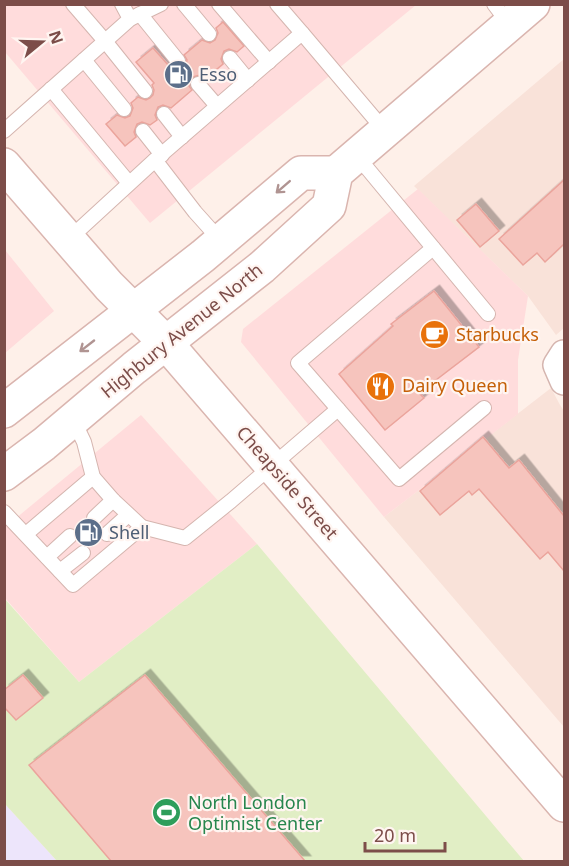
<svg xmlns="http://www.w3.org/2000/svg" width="569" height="866" font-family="'Noto Sans',sans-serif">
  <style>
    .residential { fill: #f9e2d9 }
    .commercial { fill: #ffdcdc }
    .education { fill: #ede5fb }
    .green { fill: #e1eec5 }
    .building { fill: #f6c4bd; stroke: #eba49c; stroke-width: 1.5; filter: url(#shadow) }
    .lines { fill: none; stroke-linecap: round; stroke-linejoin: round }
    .lane-casing { stroke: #d5b5af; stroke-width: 16 }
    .street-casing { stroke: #d5b5af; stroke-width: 30 }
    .secondary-casing { stroke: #dab5af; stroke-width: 36 }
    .lane { stroke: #fff; stroke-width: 14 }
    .street { stroke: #fff; stroke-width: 27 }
    .secondary { stroke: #fff; stroke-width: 33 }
    .oneway { stroke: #b09492 }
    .labels { text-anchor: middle; stroke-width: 4.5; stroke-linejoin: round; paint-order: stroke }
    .service-label { font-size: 18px; fill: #4e5e75; stroke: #fff5f1; text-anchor: start }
    .street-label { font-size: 18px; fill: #7c4d49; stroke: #fff5f1 }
    .food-label { font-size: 18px; fill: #c56008; stroke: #fff5f1; text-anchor: start }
    .leisure-label { font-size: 18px; fill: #27864d; stroke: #fff5f1; text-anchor: start }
  </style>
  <defs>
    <filter id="shadow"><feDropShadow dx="5.5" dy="-5.5" stdDeviation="0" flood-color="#0004"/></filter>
  </defs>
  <rect width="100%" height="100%" fill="#fef0e9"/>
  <g class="residential">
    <polygon points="564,59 564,328 556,335 528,296 414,186"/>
    <polygon points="551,388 560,405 564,411 564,727 384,517"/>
  </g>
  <g class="commercial">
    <polygon points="4,5 416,5 150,223 5,52"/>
    <polygon points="418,189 528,296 518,360 518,414 384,517 241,342 243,329"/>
    <polygon points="5,250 54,311 5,353 4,353"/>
    <polygon points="141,415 257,544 79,682 5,598 4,528"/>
  </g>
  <polygon class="education" points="5,804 57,861 5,861"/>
  <polygon class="green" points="257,544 524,861 57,861 5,804 4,598 79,682"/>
  <g class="building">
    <polygon points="223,22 244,46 237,52 229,49 224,51 221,59 223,64 205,79 200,75 193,77 189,82 189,86 192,90 171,108 163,105 158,107 155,115 157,120 150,125 142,122 137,124 134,132 136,137 125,146 106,124 117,115 125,118 130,116 133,108 131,103 138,97 146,100 150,98 153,95 154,90 152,85 154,83 136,62 153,48 170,67 179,70 183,68 186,65 187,60 184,55 202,40 210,43 215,40 218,33 216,28"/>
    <polygon points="564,180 564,244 545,262 537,253 523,265 499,239"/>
    <polygon points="476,204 499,231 480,247 457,220"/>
    <polygon points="434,291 479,347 419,393 424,398 385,430 339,374 393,326 391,324"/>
    <polygon points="483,437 509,468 519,460 564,516 564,571 548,552 540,559 479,489 472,495 469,491 440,515 420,491"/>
    <polygon points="23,675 43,698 16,720 4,707 4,690"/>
    <polygon points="145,675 305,861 111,861 29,765"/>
  </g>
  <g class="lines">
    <defs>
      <g id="lane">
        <polyline points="73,4 105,41 145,91"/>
        <polyline points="184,4 209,34"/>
        <polyline points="219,4 269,62"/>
        <polyline points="277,4 302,33"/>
        <polyline points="494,4 509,24"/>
        <polyline points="140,14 178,61"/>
        <polyline points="132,18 161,4"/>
        <polyline points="230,58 248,80"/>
        <polyline points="84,60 124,109"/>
        <polyline points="198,84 217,106"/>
        <polyline points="51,89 129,183"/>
        <polyline points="164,114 182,137"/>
        <polyline points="4,131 130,19 122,4"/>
        <polyline points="143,131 162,155"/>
        <polyline points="357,156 488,314"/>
        <polyline points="155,160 195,212 221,241"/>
        <polyline points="69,239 155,160 302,33 385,131"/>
        <polyline points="433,248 298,363 399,479 484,408"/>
        <polyline points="73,419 84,442 93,477 113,500 142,527 185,538 231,501 338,409"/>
        <polyline points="4,512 73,585 142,527"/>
        <polyline points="94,518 113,500"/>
        <polyline points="26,534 93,477"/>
        <polyline points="107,534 128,515"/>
        <polyline points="47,557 70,536"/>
        <polyline points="60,571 83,553"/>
      </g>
      <polyline id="street" points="564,354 557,365 564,381"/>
      <g id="secondary">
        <polyline points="4,165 109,286 166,343 564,805"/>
        <polyline points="4,411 203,256 301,173 336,173"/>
        <polyline points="4,474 44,444 134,368 262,267 329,206 336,173 533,4"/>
      </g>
    </defs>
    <use href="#lane" class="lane-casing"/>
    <use href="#street" class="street-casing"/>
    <use href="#secondary" class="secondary-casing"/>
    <use href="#lane" class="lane"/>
    <use href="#street" class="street"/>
    <use href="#secondary" class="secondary"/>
  </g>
  <defs><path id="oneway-shaft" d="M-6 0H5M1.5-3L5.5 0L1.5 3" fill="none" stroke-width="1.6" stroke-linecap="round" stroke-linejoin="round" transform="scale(1.5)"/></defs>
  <g class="oneway">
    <use href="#oneway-shaft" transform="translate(283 187) rotate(139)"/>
    <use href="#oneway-shaft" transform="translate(87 346) rotate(142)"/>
  </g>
  <defs>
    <symbol id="fuel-disc" viewBox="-11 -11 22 22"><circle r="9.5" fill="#5c6f8a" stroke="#fff5f1"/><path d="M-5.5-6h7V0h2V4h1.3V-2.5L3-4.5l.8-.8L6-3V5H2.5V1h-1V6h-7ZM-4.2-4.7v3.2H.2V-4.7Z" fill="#fff"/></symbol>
    <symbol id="cafe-disc" viewBox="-11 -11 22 22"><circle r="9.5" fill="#e8710a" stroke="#fff5f1"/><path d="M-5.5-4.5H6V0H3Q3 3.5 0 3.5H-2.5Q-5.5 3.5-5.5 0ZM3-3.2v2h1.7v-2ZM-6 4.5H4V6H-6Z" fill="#fff"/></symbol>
    <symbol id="restaurant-disc" viewBox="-11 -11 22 22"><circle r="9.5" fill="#e8710a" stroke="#fff5f1"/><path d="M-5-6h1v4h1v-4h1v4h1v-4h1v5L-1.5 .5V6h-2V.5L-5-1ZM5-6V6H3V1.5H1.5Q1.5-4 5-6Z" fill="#fff"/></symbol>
    <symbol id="stadium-disc" viewBox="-11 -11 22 22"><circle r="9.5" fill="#2e9e5b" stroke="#fff5f1"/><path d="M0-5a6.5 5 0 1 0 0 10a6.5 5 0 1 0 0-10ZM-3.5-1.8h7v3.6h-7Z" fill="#fff"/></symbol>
  </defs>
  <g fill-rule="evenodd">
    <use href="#fuel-disc" x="162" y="58" width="33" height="33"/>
    <use href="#cafe-disc" x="418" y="318" width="33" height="33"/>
    <use href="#restaurant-disc" x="364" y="370" width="33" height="33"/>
    <use href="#fuel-disc" x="72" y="516" width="33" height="33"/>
    <use href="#stadium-disc" x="150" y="796" width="33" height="33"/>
  </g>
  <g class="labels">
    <g class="service-label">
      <text x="199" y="81">Esso</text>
      <text x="109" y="539">Shell</text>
    </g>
    <g class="street-label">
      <text transform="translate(182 331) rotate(-39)" y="6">Highbury Avenue North</text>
      <text transform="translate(287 483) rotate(49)" y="6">Cheapside Street</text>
    </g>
    <g class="food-label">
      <text x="456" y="341">Starbucks</text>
      <text x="402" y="392">Dairy Queen</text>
    </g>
    <g class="leisure-label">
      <text x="188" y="809">North London<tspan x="188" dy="21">Optimist Center</tspan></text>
    </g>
  </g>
  <rect width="569" height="866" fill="none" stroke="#7c4d49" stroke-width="12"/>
  <g transform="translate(42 42) rotate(71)" stroke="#fff5f1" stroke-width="4.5" paint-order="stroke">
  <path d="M0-4.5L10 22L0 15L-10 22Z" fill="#7c4d49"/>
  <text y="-9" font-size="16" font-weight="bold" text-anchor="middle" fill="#7c4d49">N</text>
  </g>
  <path d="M365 842v9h80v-9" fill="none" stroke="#7c4d49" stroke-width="3"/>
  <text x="374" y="842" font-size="18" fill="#7c4d49" stroke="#fff5f1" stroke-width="4.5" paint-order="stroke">20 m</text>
</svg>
